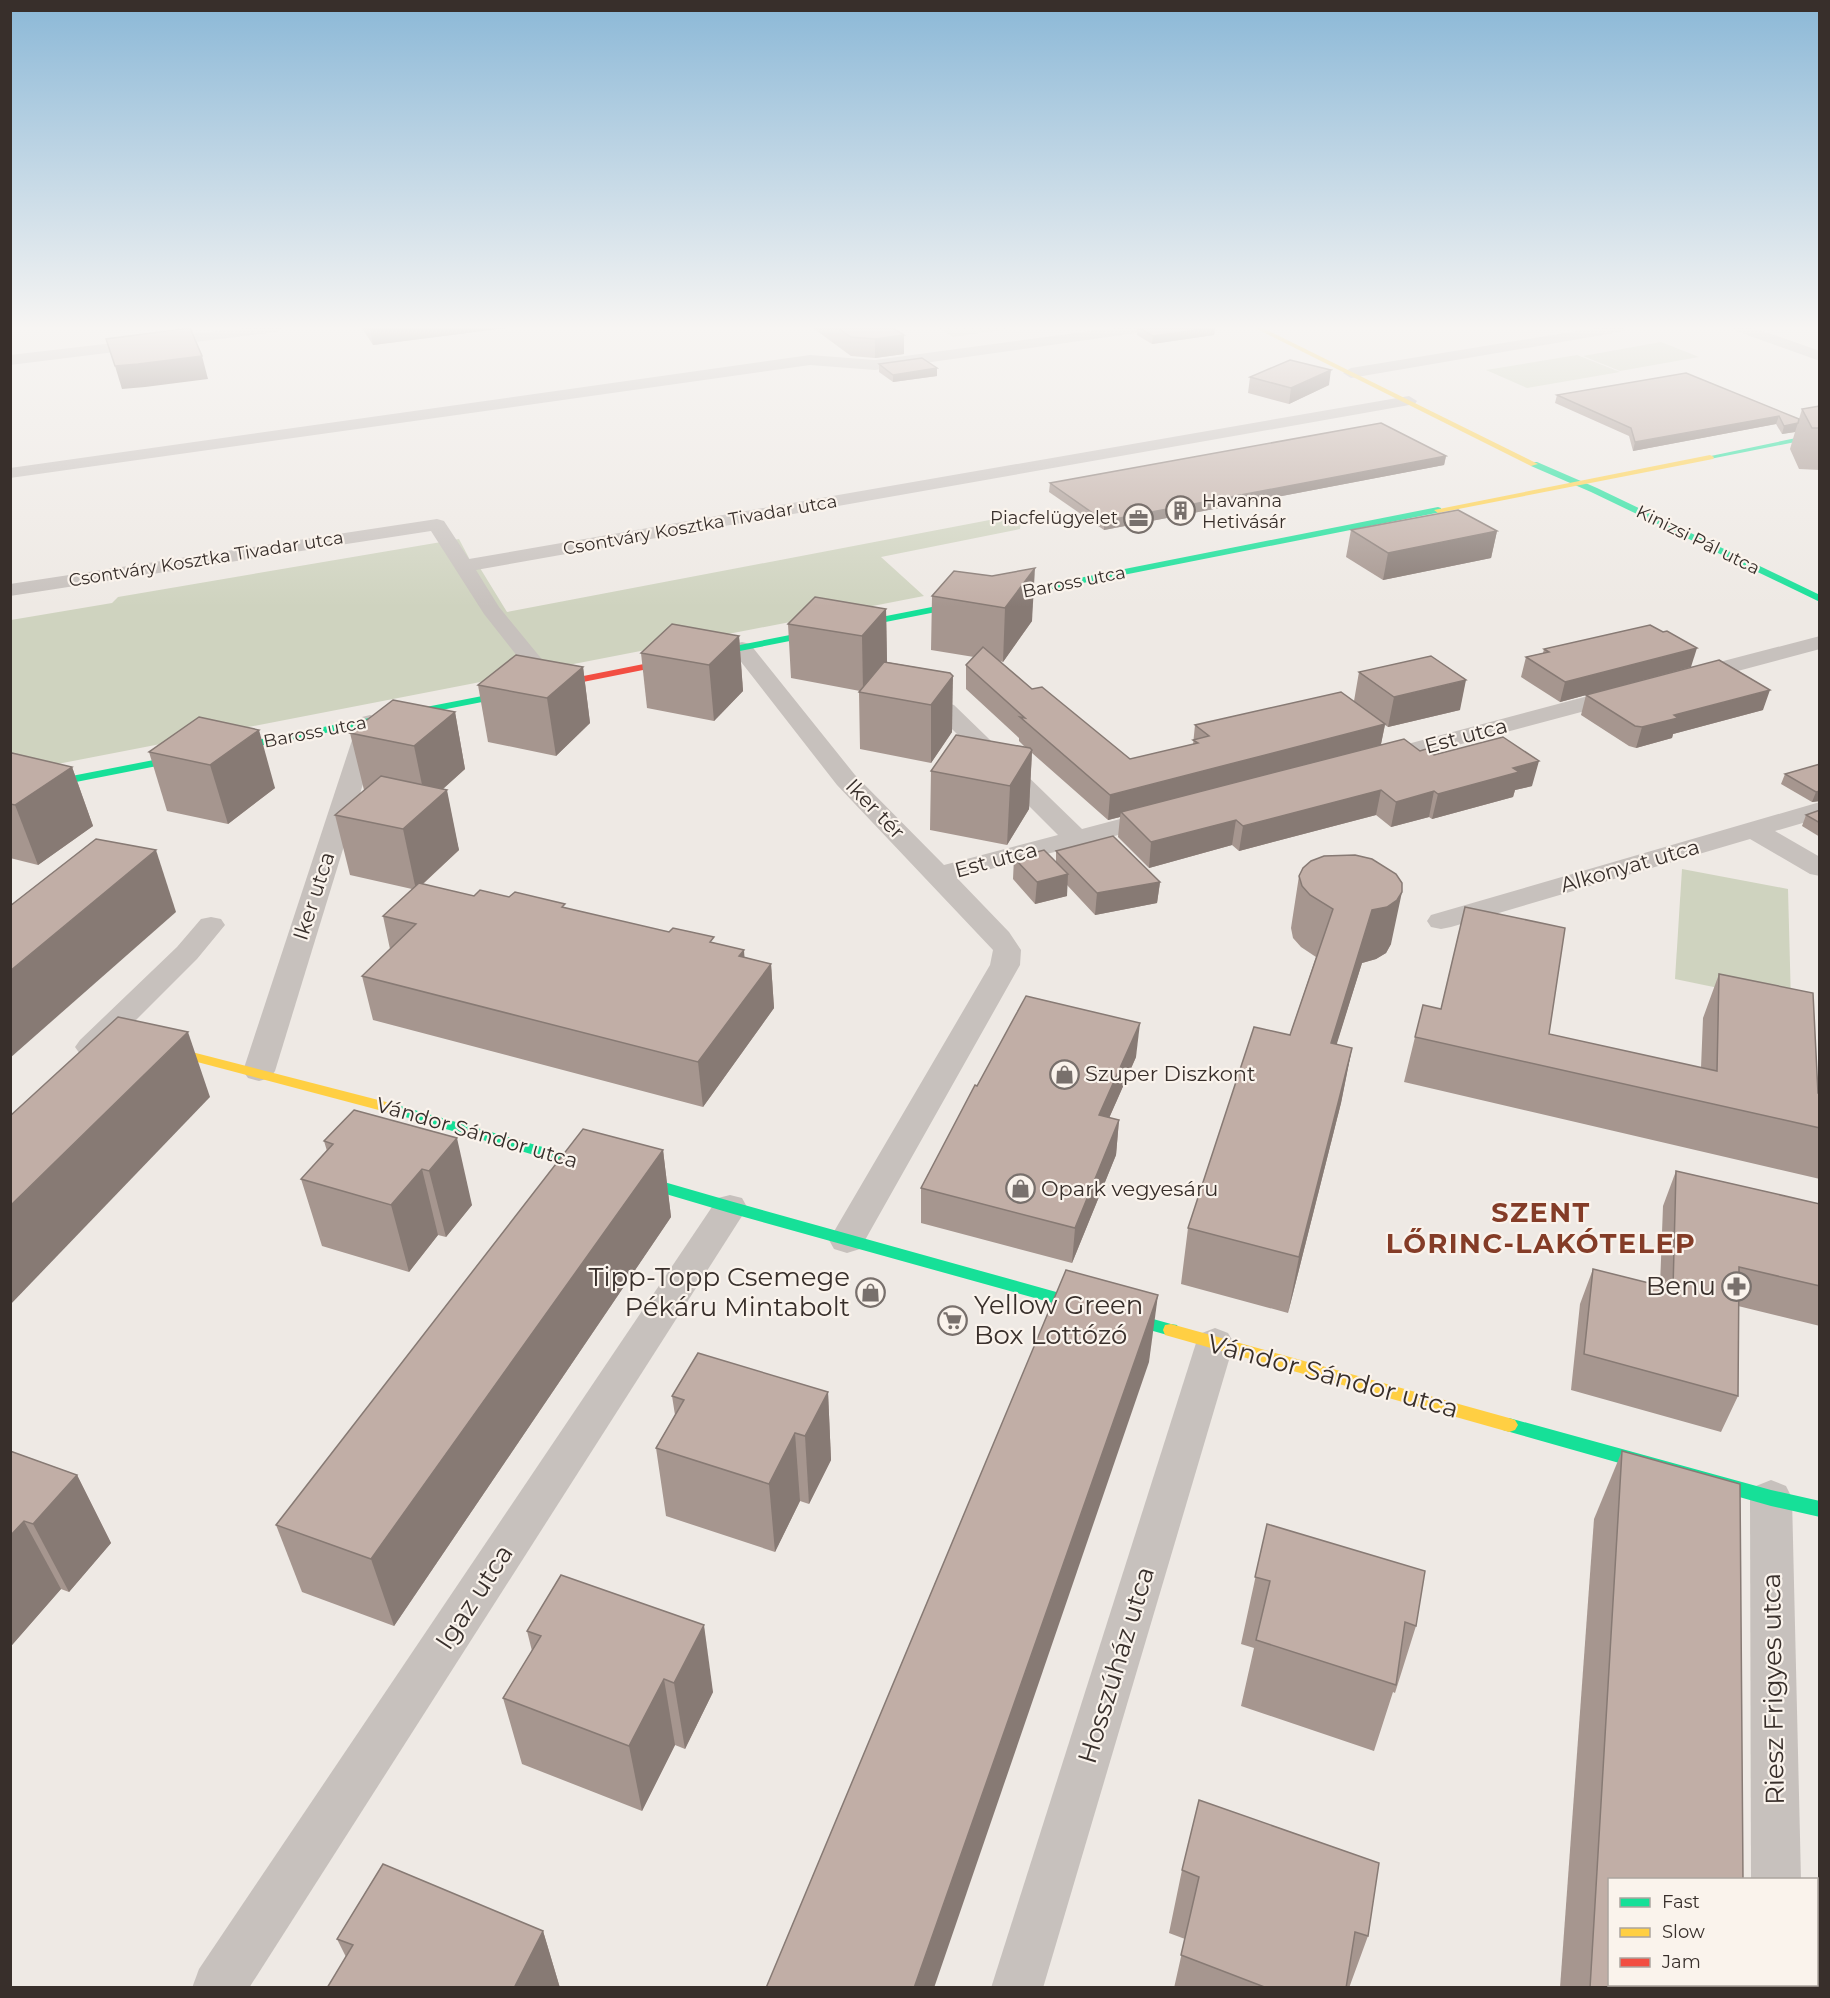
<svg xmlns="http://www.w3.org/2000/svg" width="1830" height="1998" font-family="Montserrat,sans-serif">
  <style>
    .green { fill: #cfd3bf }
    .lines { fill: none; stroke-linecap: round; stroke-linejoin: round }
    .street { fill: #c7c1bd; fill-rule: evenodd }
    .fast { fill: #16e098; fill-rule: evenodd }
    .slow { fill: #ffcf43; fill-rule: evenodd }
    .jam { fill: #f24e42; fill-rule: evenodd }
    .wall { fill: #a6968f }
    .shaded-wall { fill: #877a74 }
    .building { fill: #c1aea6; stroke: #877a74; stroke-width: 1.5 }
    .labels { text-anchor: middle; stroke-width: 4.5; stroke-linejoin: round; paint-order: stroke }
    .far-poi-label { font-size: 18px; fill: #382f2b; stroke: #faf3ec; text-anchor: start }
    .far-street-label { font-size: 18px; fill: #382f2b; stroke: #faf3ec }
    .street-label { font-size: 21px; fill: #382f2b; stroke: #faf3ec }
    .poi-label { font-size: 21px; fill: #382f2b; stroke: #faf3ec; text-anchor: start }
    .near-poi-label { font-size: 26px; fill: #382f2b; stroke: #faf3ec; text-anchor: end }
    .near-street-label { font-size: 26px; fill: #382f2b; stroke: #faf3ec }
    .district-label { font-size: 27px; font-weight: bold; letter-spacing: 1.5px; fill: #843c27; stroke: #faf3ec }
  </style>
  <rect width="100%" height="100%" fill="#eee9e4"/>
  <g class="green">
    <polygon points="939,328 1016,328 953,337"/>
    <polygon points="1661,342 1699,357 1620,371 1583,356"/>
    <polygon points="1577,355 1620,372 1527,388 1486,370"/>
    <polygon points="1000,518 1021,522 1020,529 881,557 924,596 11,773 11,620 112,603 118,597 459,539 470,560 480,568 507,612"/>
    <polygon points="1682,869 1788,889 1791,1003 1675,979"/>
  </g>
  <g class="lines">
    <g class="street">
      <polygon points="243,328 284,328 277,332 10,365 10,355"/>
      <polygon points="1113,328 1150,328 1143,332 875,370 810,365 10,478 10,468 810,355 875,360"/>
      <polygon points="1595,328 1627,328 1620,332 1351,378 1343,373 1351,368"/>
      <polygon points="1734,328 1754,328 1820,351 1820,361 1736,331"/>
      <polygon points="1409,396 1417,401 1415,404 476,570 499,607 563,685 560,690 552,692 544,690 484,614 431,531 10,596 10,584 437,519 444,521 469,559"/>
      <polygon points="1820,636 1820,649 1689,684 1681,682 1678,677 1681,672"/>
      <polygon points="742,642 750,644 855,775 944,865 1058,835 938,715 934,710 938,705 946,703 954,705 1082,829 1158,809 1167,812 1171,817 1167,822 957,878 1009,932 1021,950 1020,965 860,1249 847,1253 834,1249 829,1240 990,965 993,950 837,785 731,649 734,644"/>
      <polygon points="1622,687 1630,689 1634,694 1630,699 1379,766 1370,764 1367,759 1370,754"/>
      <polygon points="370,715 378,717 382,722 275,1071 270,1078 259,1081 248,1078 243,1071 358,722 362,717"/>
      <polygon points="1820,802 1820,818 1775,831 1820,857 1820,876 1810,874 1750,839 1451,927 1441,929 1431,927 1427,921 1431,915"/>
      <polygon points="211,917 221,919 225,925 197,959 102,1054 91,1057 80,1054 75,1047 80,1040 177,947 201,919"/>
      <polygon points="730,1195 742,1198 747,1207 742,1216 249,1988 192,1988 199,1969 718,1198"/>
      <polygon points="1215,1328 1228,1333 1234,1343 1043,1988 991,1988 1196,1343 1202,1333"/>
      <polygon points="1771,1480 1786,1486 1792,1498 1801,1880 1751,1880 1750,1498 1756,1486"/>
      <rect x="1751" y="1984" width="52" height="4"/>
    </g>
    <g class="fast">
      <polygon points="1820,433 1820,437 1710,459 1706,457"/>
      <polygon points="1531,462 1537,462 1597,488 1820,595 1820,602 1591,492 1531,466"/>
      <polygon points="1438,507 1441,508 1441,512 694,660 689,657 694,654"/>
      <polygon points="508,691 513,694 512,696 10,795 10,788"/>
      <polygon points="390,1103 730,1201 1171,1324 1177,1325 1179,1330 1177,1335 1171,1336 730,1213 385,1111 383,1108"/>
      <polygon points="1509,1418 1771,1490 1820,1501 1820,1517 1771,1506 1503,1430 1500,1425 1503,1420"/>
    </g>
    <g class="slow">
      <polygon points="1255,328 1263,328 1538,464 1531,466"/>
      <polygon points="1710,455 1714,457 1713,459 1438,513 1434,510"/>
      <polygon points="153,1042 390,1103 397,1108 390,1113 148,1049 146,1046 148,1043"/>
      <polygon points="1171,1324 1509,1418 1515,1420 1518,1425 1515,1430 1509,1432 1165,1335 1163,1330 1165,1325"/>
    </g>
    <polygon class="jam" points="694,654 699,657 698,659 508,697 503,694 508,691"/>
  </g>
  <g class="wall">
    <polygon points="362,328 506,328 373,345"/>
    <polygon points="813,328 893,328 904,335 904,354 875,358 851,356"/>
    <polygon points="1137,328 1215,328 1214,335 1152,344 1137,335"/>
    <polygon points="879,364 937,368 937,376 893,382 879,372"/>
    <polygon points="1686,373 1799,419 1802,409 1820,406 1820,470 1799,469 1790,449 1795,432 1782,434 1776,424 1633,451 1629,436 1555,403 1557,395"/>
    <polygon points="1250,377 1329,385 1289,404 1248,393"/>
    <polygon points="1446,456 1444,465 1104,530 1049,492 1050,483"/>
    <polygon points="1351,530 1497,531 1491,558 1383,580 1346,557"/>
    <polygon points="954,571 1032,621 1003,662 1000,661 1032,689 1130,759 1193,745 1195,725 1354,701 1359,672 1460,710 1388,727 1385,725 1381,744 1420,751 1532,786 1515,790 1513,797 1432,819 1429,817 1391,827 1376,815 1239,851 1232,845 1149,868 1118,837 1120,817 1108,820 1032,753 1029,809 1007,845 930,830 931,771 1026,748 1019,741 1019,738 966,689 966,665 974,657 931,650 932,596"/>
    <polygon points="886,609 887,662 950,673 952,732 931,763 860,749 859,692 860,691 791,678 788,624"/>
    <polygon points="739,636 743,691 714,721 647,708 641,653"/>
    <polygon points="1544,649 1691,667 1560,702 1521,677 1526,657 1543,653"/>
    <polygon points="583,667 590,723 556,756 488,742 478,685"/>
    <polygon points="1586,695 1763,710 1673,734 1672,738 1636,748 1629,746 1581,715"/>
    <polygon points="455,712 465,769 443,789 459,850 423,884 474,896 509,897 565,908 715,943 744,957 771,964 774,1008 703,1107 373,1020 362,976 390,949 383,916 412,889 350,875 335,815 364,790 350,733"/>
    <polygon points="199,717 275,788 228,824 167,811 149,752"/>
    <polygon points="10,754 72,767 93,826 38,865 10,858"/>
    <polygon points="1820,764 1820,801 1812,802 1781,784 1785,774"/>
    <polygon points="1820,810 1820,837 1802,826 1806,815"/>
    <polygon points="1056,851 1160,882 1157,903 1095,915 1067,885 1067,896 1035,904 1013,879 1014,858 1056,862"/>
    <polygon points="1299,876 1391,944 1386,953 1376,959 1362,963 1336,1045 1352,1048 1341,1103 1288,1313 1181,1284 1188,1228 1290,1035 1316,957 1301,947 1293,938 1291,928"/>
    <polygon points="1465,907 1549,1034 1701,1068 1703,1018 1719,974 1818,1093 1820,1093 1820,1179 1404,1082 1415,1037 1441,1009"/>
    <polygon points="1136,1057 1109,1118 1119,1120 1116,1155 1072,1263 921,1223 921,1188 977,1086"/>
    <polygon points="354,1110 472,1205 446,1237 438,1235 409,1272 322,1246 301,1179 327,1151 324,1141"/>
    <polygon points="663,1150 671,1217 394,1626 302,1592 276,1525"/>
    <polygon points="1676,1171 1820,1204 1820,1326 1738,1306 1738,1396 1721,1432 1571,1390 1580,1304 1593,1269 1660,1286 1663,1206"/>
    <polygon points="828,1392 831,1460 809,1504 800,1501 775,1552 666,1516 656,1448 675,1415 672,1396"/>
    <polygon points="10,1451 77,1475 111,1543 69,1592 61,1589 12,1645 10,1644"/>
    <polygon points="1622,1451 1744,1988 1560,1988 1594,1519"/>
    <polygon points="1267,1524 1416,1626 1395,1693 1393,1692 1374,1751 1241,1706 1254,1648 1241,1644"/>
    <polygon points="527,1631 713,1692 685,1749 675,1745 642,1811 522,1764 503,1698 532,1651"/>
    <polygon points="1182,1870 1368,1936 1349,1988 1174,1988 1185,1939 1169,1933"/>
    <polygon points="543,1931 560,1988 327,1988 346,1957 337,1939"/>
  </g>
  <g class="shaded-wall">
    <polygon points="370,328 506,328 373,345"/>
    <polygon points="1209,328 1215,328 1214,335 1152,344 1153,336"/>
    <polygon points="904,335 904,354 875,358 875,339"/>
    <polygon points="202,356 208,379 145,387 122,389 115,366"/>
    <polygon points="937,368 937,376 893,382 893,375"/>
    <polygon points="1331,370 1329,385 1289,404 1291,388"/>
    <polygon points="1779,416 1776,424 1633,451 1635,442"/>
    <polygon points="1798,423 1795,432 1782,434 1784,426"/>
    <polygon points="1446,456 1444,465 1104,530 1104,521"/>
    <polygon points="1497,531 1491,558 1383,580 1388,553"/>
    <polygon points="1035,568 1032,621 1003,662 1005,608"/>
    <polygon points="886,609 887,663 863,691 862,636"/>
    <polygon points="739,636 743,691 714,721 709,665"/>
    <polygon points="1697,648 1691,667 1560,702 1565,682"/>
    <polygon points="583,667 590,723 556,756 547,698"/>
    <polygon points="953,676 952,732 931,763 931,705"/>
    <polygon points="1466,680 1460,710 1388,727 1394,697"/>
    <polygon points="1770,690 1763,710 1673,734 1672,738 1636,748 1642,727 1674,715"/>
    <polygon points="455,712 465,769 426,804 414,746"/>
    <polygon points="1385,724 1380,749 1121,812 1120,817 1108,820 1110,795"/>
    <polygon points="259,730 275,788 228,824 210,765"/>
    <polygon points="1032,750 1029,809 1007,845 1010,786"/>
    <polygon points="1539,761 1532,786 1515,790 1513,797 1432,819 1438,794 1513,768"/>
    <polygon points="72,767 93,826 38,865 15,805"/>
    <polygon points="447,790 459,850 416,890 403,829"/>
    <polygon points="1381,790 1376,815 1239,851 1243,826"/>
    <polygon points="1434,791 1429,817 1391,827 1396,802"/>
    <polygon points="1820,791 1820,801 1812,802 1816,792"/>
    <polygon points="1236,820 1232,845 1149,868 1151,842"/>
    <polygon points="156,850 176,912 10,1058 10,971"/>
    <polygon points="1068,874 1067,896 1035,904 1037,882"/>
    <polygon points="1160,882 1157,903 1095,915 1097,893"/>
    <polygon points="1402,892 1391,944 1386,953 1376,959 1362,963 1320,1098 1331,1043 1372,910"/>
    <polygon points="744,950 747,994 739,956"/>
    <polygon points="771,964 774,1008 703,1107 698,1062"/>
    <polygon points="1140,1023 1136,1057 1095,1150 1099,1115"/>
    <polygon points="188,1032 210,1097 10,1305 10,1206"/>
    <polygon points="1352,1048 1341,1103 1288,1313 1299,1257"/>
    <polygon points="1119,1120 1116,1155 1072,1263 1075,1228"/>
    <polygon points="457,1138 472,1205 446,1237 429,1171"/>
    <polygon points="663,1150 671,1217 394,1626 371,1559"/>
    <polygon points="422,1169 438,1235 409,1272 391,1205"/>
    <polygon points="1158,1295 1149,1362 934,1988 914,1988"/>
    <polygon points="828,1392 831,1460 809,1504 805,1436"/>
    <polygon points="795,1433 800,1501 775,1552 769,1484"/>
    <polygon points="77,1475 111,1543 69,1592 33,1524"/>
    <polygon points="24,1521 61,1589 12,1645 10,1641 10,1536"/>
    <polygon points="704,1625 713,1692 685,1749 674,1683"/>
    <polygon points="664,1679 675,1745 642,1811 629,1746"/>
    <polygon points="543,1931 560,1988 514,1988"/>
  </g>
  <g class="building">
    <polygon points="190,328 202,356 138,364 115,366 106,339"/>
    <polygon points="838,328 893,328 904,335 875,339 851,337"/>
    <polygon points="1139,328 1209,328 1153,336"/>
    <polygon points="922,358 937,368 893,375 879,364"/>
    <polygon points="1290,360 1331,370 1291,388 1250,377"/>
    <polygon points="1686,373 1799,419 1798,423 1784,426 1779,416 1635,442 1631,428 1557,395"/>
    <polygon points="1820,406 1820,428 1812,428 1802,409"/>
    <polygon points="1381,423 1446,456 1104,521 1050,483"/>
    <polygon points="1458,510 1497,531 1388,553 1351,530"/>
    <polygon points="1035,568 1005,608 932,596 954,571 992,576"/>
    <polygon points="815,597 886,609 862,636 788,624"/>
    <polygon points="672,624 739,636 709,665 641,653"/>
    <polygon points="1650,625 1663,632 1667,631 1697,648 1565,682 1526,657 1549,652 1544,649"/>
    <polygon points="983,647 1032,689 1042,687 1130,759 1198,743 1193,740 1209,736 1195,725 1341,692 1385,724 1110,795 1020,717 1025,718 966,665"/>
    <polygon points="516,655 583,667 547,698 478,685"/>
    <polygon points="1431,656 1466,680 1394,697 1359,672"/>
    <polygon points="1719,660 1770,690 1674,715 1678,718 1642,727 1635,726 1586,695"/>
    <polygon points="884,662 950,673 953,676 931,705 859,692"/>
    <polygon points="393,700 455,712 414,746 350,733"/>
    <polygon points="199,717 259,730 210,765 149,752"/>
    <polygon points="956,735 1030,748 1032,750 1010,786 931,771"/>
    <polygon points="1503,737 1539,761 1513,768 1519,772 1438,794 1434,791 1396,802 1381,790 1243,826 1236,820 1151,842 1121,812 1404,739 1420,751 1426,749 1434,755"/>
    <polygon points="12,753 72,767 15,805 10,804 10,754"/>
    <polygon points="1820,764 1820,791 1816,792 1785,774"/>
    <polygon points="381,776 447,790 403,829 335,815"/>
    <polygon points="1820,810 1820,823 1806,815"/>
    <polygon points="1113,836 1160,882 1097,893 1056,851"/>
    <polygon points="96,839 156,850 10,971 10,906"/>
    <polygon points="1044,850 1068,874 1037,882 1014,858"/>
    <polygon points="1355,855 1372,859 1396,874 1402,883 1402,892 1397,900 1387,907 1372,910 1331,1043 1352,1048 1299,1257 1188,1228 1254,1027 1290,1035 1333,909 1310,895 1302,886 1299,876 1303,868 1311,861 1324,856"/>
    <polygon points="419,883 474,896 480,890 509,897 515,892 565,904 562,907 669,932 673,928 714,937 710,942 744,950 739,956 771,964 698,1062 362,976 416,924 383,916"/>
    <polygon points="1465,907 1565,928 1549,1034 1717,1071 1719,974 1813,993 1818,1093 1820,1093 1820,1128 1415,1037 1423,1005 1441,1009"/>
    <polygon points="1026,996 1140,1023 1099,1115 1119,1120 1075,1228 921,1188 975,1085 977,1086"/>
    <polygon points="118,1017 188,1032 10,1206 10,1116"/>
    <polygon points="354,1110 457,1138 429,1171 422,1169 391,1205 301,1179 333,1144 324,1141"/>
    <polygon points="583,1129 663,1150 371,1559 276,1525"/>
    <polygon points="1676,1171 1820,1204 1820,1286 1739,1267 1738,1396 1584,1354 1593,1269 1673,1289"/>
    <polygon points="1066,1270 1158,1295 914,1988 766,1988"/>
    <polygon points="698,1353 828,1392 805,1436 795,1433 769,1484 656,1448 684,1400 672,1396"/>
    <polygon points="10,1451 77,1475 33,1524 24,1521 10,1536"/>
    <polygon points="1622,1451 1740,1484 1743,1880 1610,1880 1610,1984 1744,1984 1744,1988 1590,1988"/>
    <polygon points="1267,1524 1425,1571 1416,1626 1405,1622 1396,1685 1256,1640 1270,1581 1255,1577"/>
    <polygon points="561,1575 704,1625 674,1683 664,1679 629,1746 503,1698 541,1636 527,1631"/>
    <polygon points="1199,1800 1379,1863 1368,1936 1355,1932 1346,1988 1267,1988 1181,1955 1199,1877 1182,1870"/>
    <polygon points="383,1864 543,1931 514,1988 327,1988 353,1945 337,1939"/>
  </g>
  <linearGradient id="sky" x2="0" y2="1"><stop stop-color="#8bb8d7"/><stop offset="0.54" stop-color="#f7f5f3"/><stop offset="1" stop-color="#f7f5f3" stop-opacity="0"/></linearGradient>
  <rect width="1830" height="607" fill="url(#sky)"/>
  <defs>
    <symbol id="building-ring" viewBox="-11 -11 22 22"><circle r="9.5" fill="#faf3ec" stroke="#78706c" stroke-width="1.5"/><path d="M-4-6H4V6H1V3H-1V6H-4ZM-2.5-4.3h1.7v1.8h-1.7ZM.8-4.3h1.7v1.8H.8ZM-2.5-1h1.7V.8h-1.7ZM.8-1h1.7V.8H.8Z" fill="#78706c"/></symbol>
    <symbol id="office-ring" viewBox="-11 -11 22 22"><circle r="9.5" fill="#faf3ec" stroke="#78706c" stroke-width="1.5"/><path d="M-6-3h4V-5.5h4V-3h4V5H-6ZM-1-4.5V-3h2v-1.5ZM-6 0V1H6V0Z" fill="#78706c"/></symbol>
    <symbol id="shop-ring" viewBox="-11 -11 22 22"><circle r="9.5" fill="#faf3ec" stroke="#78706c" stroke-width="1.5"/><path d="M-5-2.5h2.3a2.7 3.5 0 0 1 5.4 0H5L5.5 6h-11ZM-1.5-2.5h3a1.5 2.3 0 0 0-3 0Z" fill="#78706c"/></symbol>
    <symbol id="pharmacy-ring" viewBox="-11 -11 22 22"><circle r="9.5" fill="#faf3ec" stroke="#78706c" stroke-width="1.5"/><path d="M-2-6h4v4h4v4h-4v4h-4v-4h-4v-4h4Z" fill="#78706c"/></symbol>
    <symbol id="supermarket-ring" viewBox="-11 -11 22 22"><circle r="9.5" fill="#faf3ec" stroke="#78706c" stroke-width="1.5"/><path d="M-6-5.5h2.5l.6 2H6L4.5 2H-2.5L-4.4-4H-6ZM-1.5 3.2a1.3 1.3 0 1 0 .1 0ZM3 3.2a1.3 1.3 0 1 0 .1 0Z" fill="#78706c"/></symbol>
  </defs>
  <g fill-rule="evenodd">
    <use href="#building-ring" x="1164" y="494" width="33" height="33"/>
    <use href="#office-ring" x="1122" y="502" width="33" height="33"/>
    <use href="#shop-ring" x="1048" y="1058" width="33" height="33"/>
    <use href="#shop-ring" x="1004" y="1172" width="33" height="33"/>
    <use href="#pharmacy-ring" x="1720" y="1270" width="33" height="33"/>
    <use href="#shop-ring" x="854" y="1276" width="33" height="33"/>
    <use href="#supermarket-ring" x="936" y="1304" width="33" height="33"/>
  </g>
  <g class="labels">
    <g class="far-poi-label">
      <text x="1202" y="507">Havanna<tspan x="1202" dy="21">Hetivásár</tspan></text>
      <text x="1118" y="524" text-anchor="end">Piacfelügyelet</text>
    </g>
    <g class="far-street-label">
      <text transform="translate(700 525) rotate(-10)" y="6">Csontváry Kosztka Tivadar utca</text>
      <text transform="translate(1698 540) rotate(26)" y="6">Kinizsi Pál utca</text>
      <text transform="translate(206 559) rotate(-9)" y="6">Csontváry Kosztka Tivadar utca</text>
      <text transform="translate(1074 582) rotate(-11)" y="6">Baross utca</text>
      <text transform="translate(315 732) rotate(-11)" y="6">Baross utca</text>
    </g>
    <g class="street-label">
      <text transform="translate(1466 736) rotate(-15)" y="7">Est utca</text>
      <text transform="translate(875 809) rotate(46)" y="7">Iker tér</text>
      <text transform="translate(996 860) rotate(-15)" y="7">Est utca</text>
      <text transform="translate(1630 866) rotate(-16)" y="7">Alkonyat utca</text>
      <text transform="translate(314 896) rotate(-72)" y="7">Iker utca</text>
      <text transform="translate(477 1133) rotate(16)" y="7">Vándor Sándor utca</text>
    </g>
    <g class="poi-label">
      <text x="1085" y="1081">Szuper Diszkont</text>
      <text x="1041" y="1196">Opark vegyesáru</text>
    </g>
    <g class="near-poi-label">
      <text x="850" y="1286">Tipp-Topp Csemege<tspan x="850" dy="30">Pékáru Mintabolt</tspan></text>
      <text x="1716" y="1295">Benu</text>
      <text x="974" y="1314" text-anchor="start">Yellow Green<tspan x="974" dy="30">Box Lottózó</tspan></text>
    </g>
    <g class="near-street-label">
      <text transform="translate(1333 1376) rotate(15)" y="9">Vándor Sándor utca</text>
      <text transform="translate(474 1597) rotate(-57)" y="9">Igaz utca</text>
      <text transform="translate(1116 1665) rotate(-73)" y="9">Hosszúház utca</text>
      <text transform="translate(1773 1689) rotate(-91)" y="9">Riesz Frigyes utca</text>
    </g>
    <g class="district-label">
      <text x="1541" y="1222">SZENT<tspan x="1541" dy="31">LŐRINC-LAKÓTELEP</tspan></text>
    </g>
  </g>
  <rect width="1830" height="1998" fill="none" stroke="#382f2b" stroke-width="24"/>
  <rect x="1608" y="1878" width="210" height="108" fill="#faf3ec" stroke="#aca59f" stroke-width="1.5"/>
  <rect x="1620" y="1898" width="30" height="9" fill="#16e098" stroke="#aca59f" stroke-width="1.5"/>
  <text x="1662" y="1908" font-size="18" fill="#382f2b">Fast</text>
  <rect x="1620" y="1928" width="30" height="9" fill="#ffcf43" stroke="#aca59f" stroke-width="1.5"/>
  <text x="1662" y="1938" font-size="18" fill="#382f2b">Slow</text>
  <rect x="1620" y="1958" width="30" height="9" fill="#f24e42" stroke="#aca59f" stroke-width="1.5"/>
  <text x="1662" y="1968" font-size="18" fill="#382f2b">Jam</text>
</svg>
